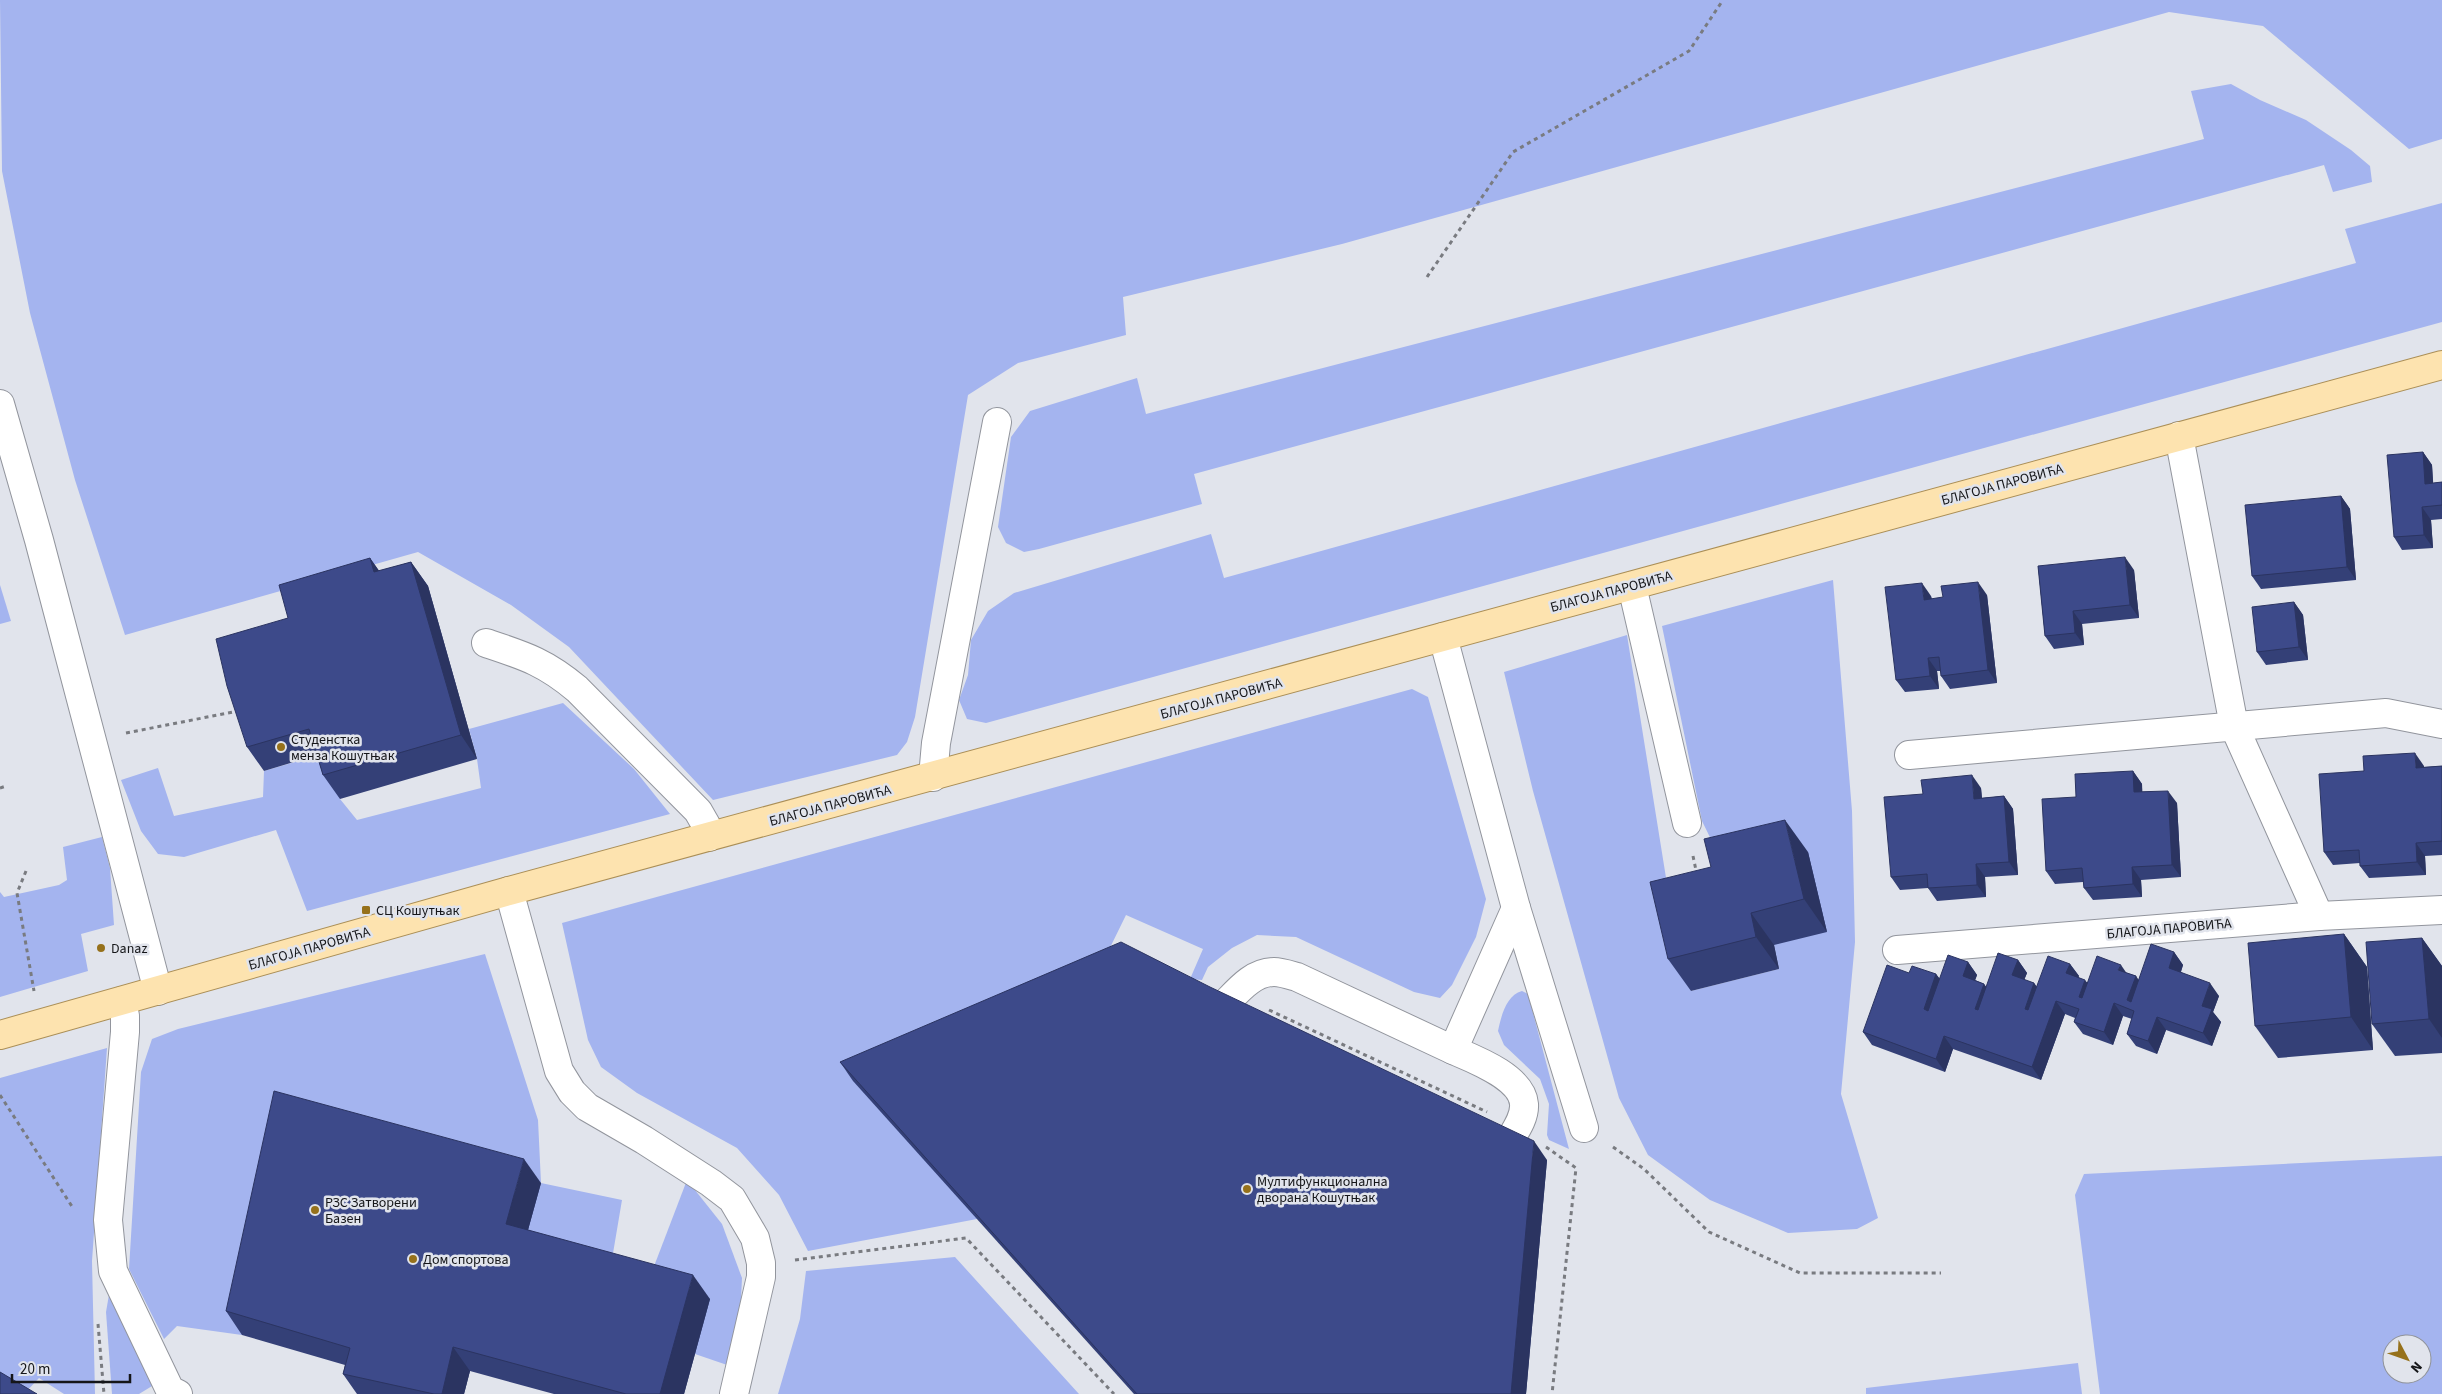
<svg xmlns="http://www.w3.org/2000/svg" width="2442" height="1394" font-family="'Source Sans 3',sans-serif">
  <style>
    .green { fill: #a4b4ef; fill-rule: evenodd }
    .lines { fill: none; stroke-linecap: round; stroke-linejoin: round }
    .minor-casing { stroke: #92959d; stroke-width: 30 }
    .major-casing { stroke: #ab8f57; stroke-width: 30 }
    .path { stroke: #797b80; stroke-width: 3; stroke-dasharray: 4 4; stroke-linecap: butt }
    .minor { stroke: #fff; stroke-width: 28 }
    .major { stroke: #fde3af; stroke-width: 28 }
    .wall { fill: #344077 }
    .shaded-wall { fill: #2b3461 }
    .building { fill: #3d4a8a; stroke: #2b3461 }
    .poi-dot { fill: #96711b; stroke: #e1e4ec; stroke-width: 2 }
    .labels { text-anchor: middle; stroke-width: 5; stroke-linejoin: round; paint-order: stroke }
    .street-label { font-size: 14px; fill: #151619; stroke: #e1e4ec }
    .poi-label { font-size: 14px; fill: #151619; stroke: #e1e4ec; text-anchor: start }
  </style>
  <rect width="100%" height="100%" fill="#e1e4ec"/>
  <g class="green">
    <polygon points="0,0 2442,0 2442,139 2409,149 2263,26 2169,12 1342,244 1123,297 1126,335 1018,363 968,395 915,717 907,742 897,755 713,800 569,647 511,605 418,552 125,635 75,480 30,313 2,171"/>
    <polygon points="2231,84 2260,100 2306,120 2351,150 2370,166 2372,182 2333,192 2324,165 1194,474 1202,504 1039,549 1024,552 1006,543 998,527 1011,437 1030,411 1137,378 1146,414 2204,139 2191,91"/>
    <polygon points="2442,203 2442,322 986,723 967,719 959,700 968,675 971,640 988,611 1014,593 1211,534 1224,578 2356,263 2345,229"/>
    <polygon points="1833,580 1852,811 1855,942 1841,1094 1878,1218 1857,1229 1788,1233 1710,1200 1648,1155 1619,1098 1533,791 1504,672 1627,635 1672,915 1691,991 1779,969 1774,945 1727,872 1702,821 1662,626"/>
    <polygon points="0,585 11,621 0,624"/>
    <polygon points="1412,689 1428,697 1486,899 1476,937 1452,985 1440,998 1414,992 1296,937 1257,935 1232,948 1208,967 1202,980 1190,979 1203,949 1126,915 977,1219 808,1251 779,1195 737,1148 637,1093 601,1067 588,1040 562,923"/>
    <polygon points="563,703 634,769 670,814 307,911 276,830 184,857 158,854 141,831 121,780 158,768 174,816 263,797 264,771 326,753 340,799 357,820 481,788 477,759 469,729"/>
    <polygon points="102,837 110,868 114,925 81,934 88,971 0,997 0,892 4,897 59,885 67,880 63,847"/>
    <polygon points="485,954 538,1120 541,1183 622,1200 610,1271 291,1115 242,1335 177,1326 164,1339 129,1269 141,1072 152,1039 178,1029"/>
    <path d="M1522,991L1528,994L1569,1149L1549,1140L1547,1135L1549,1104L1540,1079L1504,1045L1498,1031C1501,1017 1506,995 1522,991Z"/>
    <polygon points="107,1048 92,1261 95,1394 64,1394 39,1378 24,1394 0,1394 0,1078"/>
    <path d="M2442,1156V1394H2100L2075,1195L2084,1174ZM2392,1344H2422V1374H2392Z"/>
    <polygon points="687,1180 722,1224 742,1278 740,1320 733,1367 695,1354 648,1282"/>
    <polygon points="955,1257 1079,1394 778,1394 800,1319 806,1271"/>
    <polygon points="111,1283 157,1383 139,1394 112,1394 106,1312"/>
    <polygon points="2078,1363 2082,1394 1866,1394 1866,1388"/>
  </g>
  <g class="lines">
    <defs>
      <g id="minor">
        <polyline points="0,404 39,540 158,991"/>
        <polyline points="2179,436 2234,726 2319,916"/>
        <polyline points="1632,586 1687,823"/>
        <polyline points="1443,637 1516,908 1584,1128"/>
        <path d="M486,643C525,656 545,662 577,689L698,811L706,825L709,837"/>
        <polyline points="1909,755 2386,713 2442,724"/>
        <polyline points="933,777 936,743 997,422"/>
        <polyline points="509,891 559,1071 572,1092 587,1107 644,1140 711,1183 732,1199 755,1238 761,1263 761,1277 734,1394"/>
        <polyline points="1897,950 2319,916 2442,910"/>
        <polyline points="122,1001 125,1016 125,1032 108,1220 113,1271 170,1390 178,1394"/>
        <path d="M1223,1006C1237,992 1252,972 1274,972C1281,972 1290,975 1297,977L1453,1050"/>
        <path d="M1508,1143C1515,1131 1525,1118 1524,1104C1522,1077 1474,1059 1453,1050L1516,908"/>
      </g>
      <polyline id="major" points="0,1035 509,891 2442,365"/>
    </defs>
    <use href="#minor" class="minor-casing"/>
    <use href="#major" class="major-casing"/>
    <g class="path">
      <polyline points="1427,277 1513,152 1689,51 1723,0"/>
      <polyline points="126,733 238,711"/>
      <polyline points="0,788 6,786"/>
      <polyline points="1693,856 1697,875"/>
      <polyline points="26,871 17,893 34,991"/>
      <polyline points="1269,1010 1487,1112"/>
      <polyline points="0,1095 73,1208"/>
      <polyline points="1546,1147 1576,1168 1552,1394"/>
      <polyline points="1613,1147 1644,1169 1709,1232 1800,1273 1941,1273"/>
      <polyline points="795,1260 966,1238 1114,1394"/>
      <polyline points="98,1324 104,1394"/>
    </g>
    <use href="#minor" class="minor"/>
    <use href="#major" class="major"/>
  </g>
  <g class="wall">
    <polygon points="2423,452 2432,465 2433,483 2442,482 2442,519 2431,520 2433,548 2402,550 2394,537"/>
    <polygon points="2341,496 2350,509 2356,580 2261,589 2252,576"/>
    <polygon points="370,558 379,571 411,562 428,586 477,759 340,799 323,775 317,755 264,771 247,747 288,618"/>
    <polygon points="2038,566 2134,570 2139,618 2082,624 2084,645 2054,649 2045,636"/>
    <polygon points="1987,595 1997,683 1950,689 1941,676 1941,671 1937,671 1939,689 1905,692 1896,680 1931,596 1932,599"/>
    <polygon points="2294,602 2303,615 2308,660 2266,665 2257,652"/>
    <polygon points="2424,766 2424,767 2442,766 2442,855 2425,856 2426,875 2369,878 2360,866 2360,863 2333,865 2324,852 2364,771"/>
    <polygon points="2133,771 2142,784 2142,792 2177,803 2181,877 2141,880 2142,897 2093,900 2084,888 2083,882 2055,884 2046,871 2076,797"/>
    <polygon points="1981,788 1982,798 2004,796 2013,809 2018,875 1985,877 1986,897 1937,901 1928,888 1900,890 1891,877"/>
    <polygon points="1808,852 1827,932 1774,945 1779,969 1691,991 1668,959"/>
    <polygon points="2344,934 2367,967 2373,1050 2278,1058 2255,1026"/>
    <polygon points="2422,938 2442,966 2442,1053 2395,1056 2372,1024"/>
    <polygon points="2174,952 2183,965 2181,972 2219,996 2213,1012 2221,1022 2212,1046 2166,1030 2157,1054 2136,1046 2127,1034 2132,1019 2123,1016 2113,1045 2083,1034 2074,1022 2075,1018 2065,1014 2041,1080 1953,1049 1945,1072 1872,1045 1863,1032 1909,973 1936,974 1940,979 1968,962 1977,975 1975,980 1984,984 1986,987 2018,960 2027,973 2024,980 2034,983 2037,987 2070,964 2079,976 2078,977 2088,983 2127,973 2136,976 2138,981"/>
    <polygon points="840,1062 1547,1160 1526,1394 1134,1394 853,1081"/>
    <polygon points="541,1183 528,1230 710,1299 684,1394 554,1394 470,1371 464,1394 357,1394 343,1374 345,1365 242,1335 226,1311"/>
  </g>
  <g class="shaded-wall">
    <polygon points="2423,452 2432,465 2434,496 2425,484"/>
    <polygon points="2341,496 2350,509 2356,580 2347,567"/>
    <polygon points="2422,507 2431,520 2433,548 2424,535"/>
    <polygon points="2125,557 2134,570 2139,618 2130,605"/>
    <polygon points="370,558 387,582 374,572"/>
    <polygon points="411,562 428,586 477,759 461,735"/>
    <polygon points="1978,582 1987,595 1997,683 1988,670"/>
    <polygon points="1922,583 1931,596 1933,613 1924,600"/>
    <polygon points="2294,602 2303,615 2308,660 2299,647"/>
    <polygon points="2073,611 2082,624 2084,645 2075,633"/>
    <polygon points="1928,658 1937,671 1939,689 1930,676"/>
    <polygon points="2415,753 2424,766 2425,781 2416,768"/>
    <polygon points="2133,771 2142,784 2143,805 2134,792"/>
    <polygon points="1972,775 1981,788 1983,812 1974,799"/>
    <polygon points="2168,791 2177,803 2181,877 2172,865"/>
    <polygon points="2004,796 2013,809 2018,875 2009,862"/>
    <polygon points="1785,820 1808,852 1827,932 1804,899"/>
    <polygon points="2416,843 2425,856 2426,875 2417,862"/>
    <polygon points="1976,864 1985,877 1986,897 1977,885"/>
    <polygon points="2132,867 2141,880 2142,897 2133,884"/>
    <polygon points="1751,913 1774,945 1779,969 1756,937"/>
    <polygon points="2344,934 2367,967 2373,1050 2351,1017"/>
    <polygon points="2422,938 2442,966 2442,1038 2429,1019"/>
    <polygon points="2174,952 2183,965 2178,980 2169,968"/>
    <polygon points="2018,960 2027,973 2021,988 2012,975"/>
    <polygon points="1968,962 1977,975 1972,989 1963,976"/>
    <polygon points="2070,964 2079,976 2075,986 2066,973"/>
    <polygon points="2121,965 2130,978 2118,970"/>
    <polygon points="1936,974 1945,987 1933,1022 1924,1009"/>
    <polygon points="2136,976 2145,989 2136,1013 2127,1000"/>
    <polygon points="2085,980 2094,992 2088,1010 2079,997"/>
    <polygon points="2034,983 2043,996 2034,1022 2025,1009"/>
    <polygon points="2210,983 2219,996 2213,1012 2221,1022 2212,1046 2203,1033 2202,1006"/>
    <polygon points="1984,984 1993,996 1984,1022 1975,1009"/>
    <polygon points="2056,1001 2065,1014 2041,1080 2032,1067"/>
    <polygon points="2114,1003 2123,1016 2113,1045 2104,1032"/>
    <polygon points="2157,1017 2166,1030 2157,1054 2148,1041"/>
    <polygon points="1944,1036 1953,1049 1945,1072 1936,1059"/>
    <polygon points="1534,1141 1547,1160 1526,1394 1511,1394"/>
    <polygon points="524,1159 541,1183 523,1248 506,1224"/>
    <polygon points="693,1275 710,1299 684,1394 660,1394"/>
    <polygon points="453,1347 470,1371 464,1394 442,1394"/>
  </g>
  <g class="building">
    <polygon points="2423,452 2425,484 2442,482 2442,505 2422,507 2424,535 2394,537 2387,455"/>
    <polygon points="2341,496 2347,567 2252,576 2245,505"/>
    <polygon points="2125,557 2130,605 2073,611 2075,633 2045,636 2038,566"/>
    <polygon points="370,558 374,572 411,562 461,735 323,775 309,729 247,747 227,686 216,639 288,618 279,585"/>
    <polygon points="1978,582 1988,670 1941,676 1939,657 1928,658 1930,676 1896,680 1885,587 1922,583 1924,600 1943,597 1941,586"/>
    <polygon points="2294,602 2299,647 2257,652 2252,607"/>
    <polygon points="2415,753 2416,768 2442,766 2442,841 2416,843 2417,862 2360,866 2359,850 2324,852 2319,774 2364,771 2363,756"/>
    <polygon points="2133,771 2134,792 2168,791 2172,865 2132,867 2133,884 2084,888 2082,868 2046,871 2042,799 2076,797 2075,774"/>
    <polygon points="1972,775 1974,799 2004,796 2009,862 1976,864 1977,885 1928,888 1927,874 1891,877 1884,797 1923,794 1921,780"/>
    <polygon points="1785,820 1804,899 1751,913 1756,937 1668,959 1650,882 1711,867 1704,839"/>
    <polygon points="2344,934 2351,1017 2255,1026 2248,943"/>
    <polygon points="2422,938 2429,1019 2372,1024 2366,942"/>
    <polygon points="1121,942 1210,987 1534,1141 1511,1394 1137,1394 840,1062"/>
    <polygon points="2151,944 2174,952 2169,968 2210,983 2202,1006 2212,1009 2203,1033 2157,1017 2148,1041 2127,1034 2134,1011 2114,1003 2104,1032 2074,1022 2079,1009 2056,1001 2032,1067 1944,1036 1936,1059 1863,1032 1887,965 1909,973 1912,966 1936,974 1924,1009 1928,1011 1948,955 1968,962 1963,976 1984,984 1975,1009 1978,1010 1998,953 2018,960 2012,975 2034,983 2025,1009 2028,1010 2048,956 2070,964 2066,973 2085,980 2079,997 2082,998 2097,956 2121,965 2118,970 2136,976 2127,1000 2131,1002"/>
    <polygon points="274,1091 524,1159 506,1224 693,1275 660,1394 626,1394 453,1347 442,1394 434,1394 343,1374 350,1348 226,1311"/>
    <polygon points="0,1372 37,1394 0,1394"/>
  </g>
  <g class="poi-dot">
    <circle cx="281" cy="747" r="5"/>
    <rect x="361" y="905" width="10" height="10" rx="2.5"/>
    <circle cx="101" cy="948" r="5"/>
    <circle cx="1247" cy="1189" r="5"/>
    <circle cx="315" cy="1210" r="5"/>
    <circle cx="413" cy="1259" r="5"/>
  </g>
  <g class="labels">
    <g class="street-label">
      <text transform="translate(2002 484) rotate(-15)" y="5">БЛАГОЈА ПАРОВИЋА</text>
      <text transform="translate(1611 591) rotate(-15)" y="5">БЛАГОЈА ПАРОВИЋА</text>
      <text transform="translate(1221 698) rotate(-15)" y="5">БЛАГОЈА ПАРОВИЋА</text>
      <text transform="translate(830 805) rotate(-15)" y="5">БЛАГОЈА ПАРОВИЋА</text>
      <text transform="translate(2169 928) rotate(-5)" y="5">БЛАГОЈА ПАРОВИЋА</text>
      <text transform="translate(309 948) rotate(-16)" y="5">БЛАГОЈА ПАРОВИЋА</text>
    </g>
    <g class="poi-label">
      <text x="291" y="744">Студенстка<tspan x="291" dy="16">менза Кошутњак</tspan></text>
      <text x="376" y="915">СЦ Кошутњак</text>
      <text x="111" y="953">Danaz</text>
      <text x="1257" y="1186">Мултифункционална<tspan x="1257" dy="16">дворана Кошутњак</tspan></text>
      <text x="325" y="1207">РЗС Затворени<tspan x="325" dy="16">Базен</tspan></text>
      <text x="423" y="1264">Дом спортова</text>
    </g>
  </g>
  <g transform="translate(2407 1359) rotate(131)"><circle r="24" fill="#e1e4ec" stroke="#8f9298"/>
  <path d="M0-4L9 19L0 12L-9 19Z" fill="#96711b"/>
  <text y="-8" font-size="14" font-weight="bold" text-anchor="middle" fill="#151619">N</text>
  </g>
  <path d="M12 1374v8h118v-8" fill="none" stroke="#151619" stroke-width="2.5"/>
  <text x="20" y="1374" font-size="15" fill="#151619" stroke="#e1e4ec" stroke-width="4" paint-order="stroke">20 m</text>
</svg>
